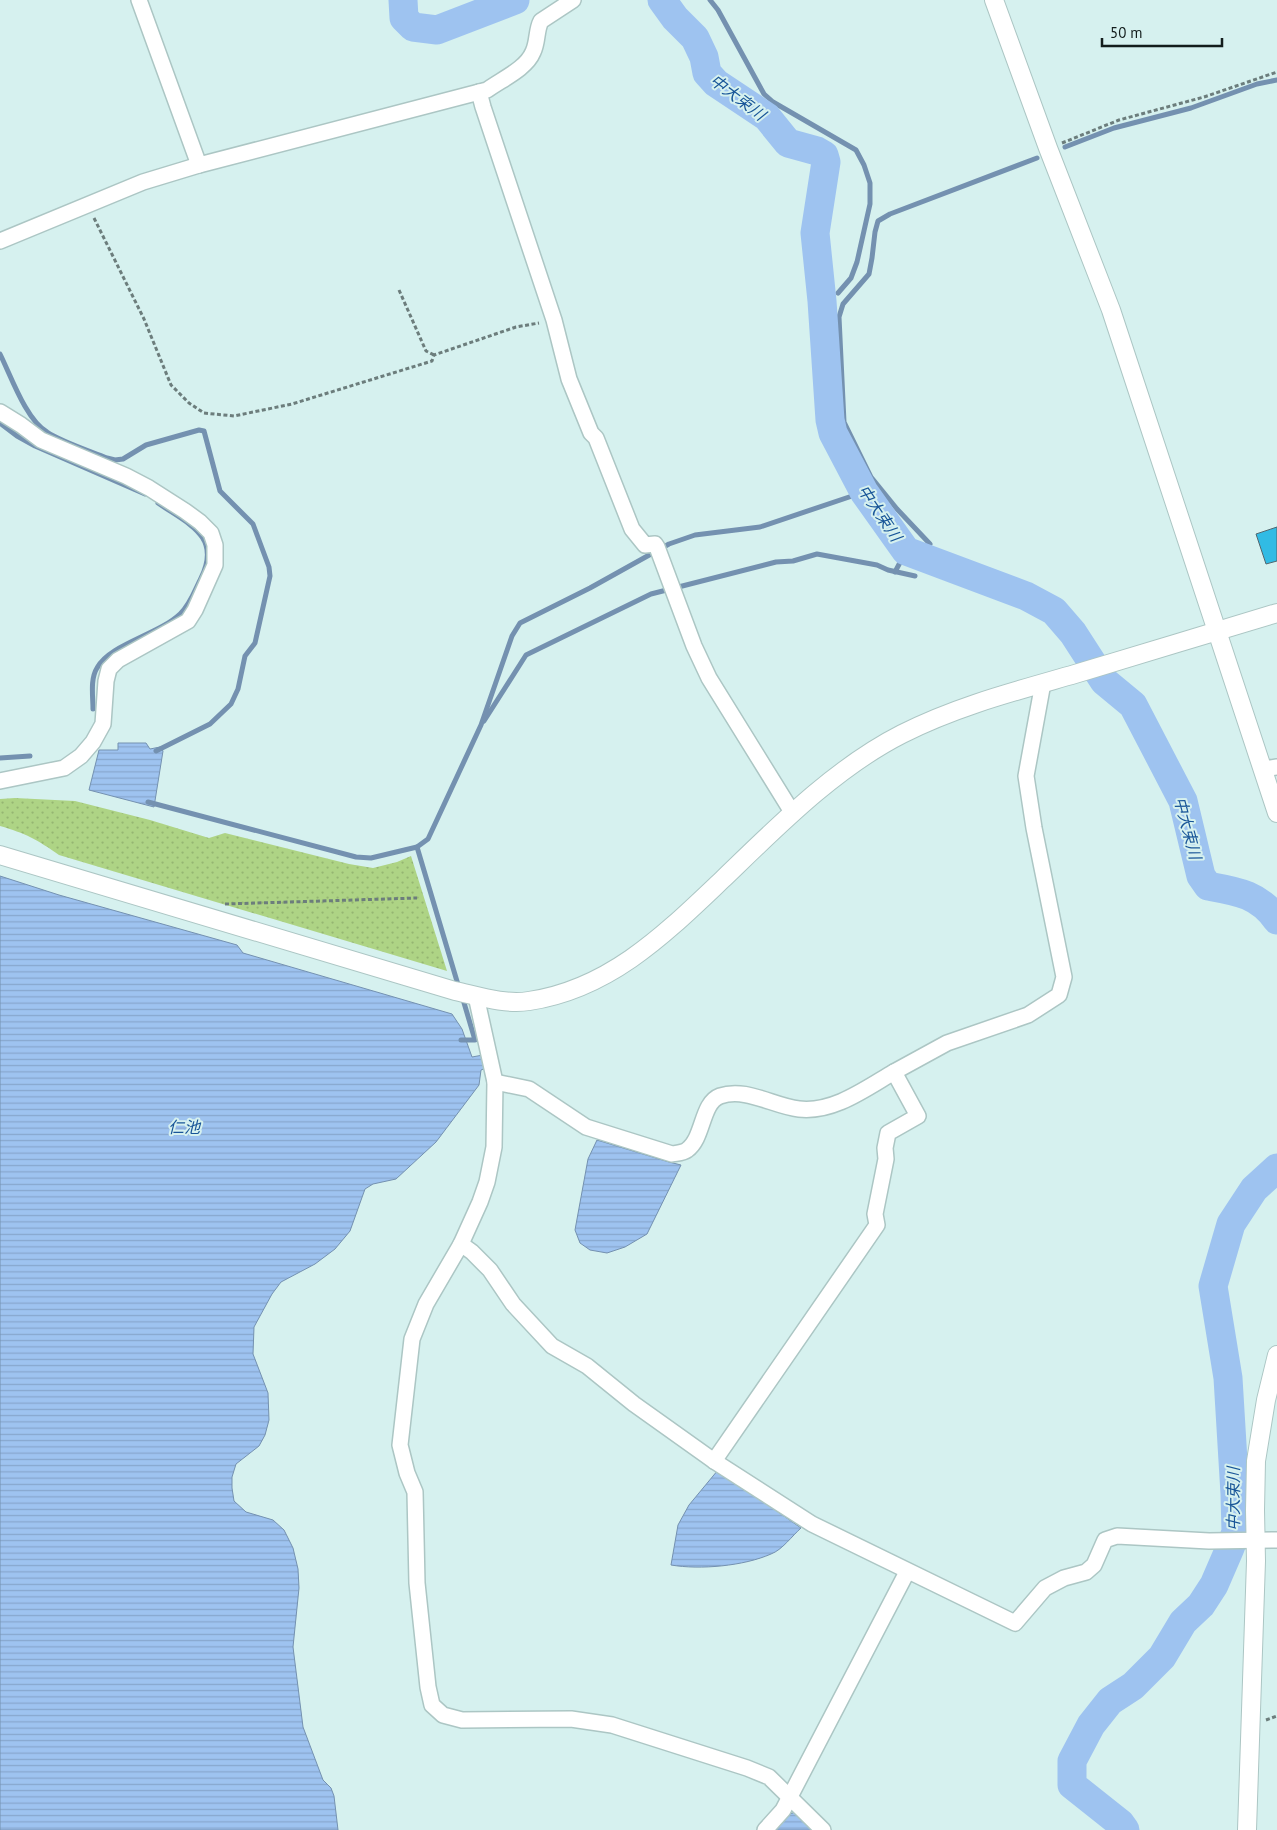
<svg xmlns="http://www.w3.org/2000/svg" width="1277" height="1830" font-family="'PT Sans','Noto Sans JP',sans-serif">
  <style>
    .green { fill: url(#green-dots) }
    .water { fill: url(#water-rules); stroke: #7491b0 }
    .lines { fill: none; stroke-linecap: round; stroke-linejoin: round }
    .stream { stroke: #7491b0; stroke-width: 5 }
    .river { stroke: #9ec3f0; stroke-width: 29 }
    .building { fill: #31bbe4; stroke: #52676f }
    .minor-casing { stroke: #acc6c4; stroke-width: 18 }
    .tertiary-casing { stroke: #acc6c4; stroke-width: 20 }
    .path { stroke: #6c7d7c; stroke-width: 3; stroke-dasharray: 4 2.5; stroke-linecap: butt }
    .minor { stroke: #fff; stroke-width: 15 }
    .tertiary { stroke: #fff; stroke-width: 18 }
    .labels { text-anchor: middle; stroke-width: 4; stroke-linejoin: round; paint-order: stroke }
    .water-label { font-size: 16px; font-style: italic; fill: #185598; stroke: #d6f1ef }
  </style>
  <defs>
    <pattern id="green-dots" width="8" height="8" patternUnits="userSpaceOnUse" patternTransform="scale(1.25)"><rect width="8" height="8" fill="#aed485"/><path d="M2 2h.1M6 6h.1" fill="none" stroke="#95b672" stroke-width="1.8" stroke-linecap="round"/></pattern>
    <pattern id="water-rules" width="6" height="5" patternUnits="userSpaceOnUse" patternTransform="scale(1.25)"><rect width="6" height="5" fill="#9ec3f0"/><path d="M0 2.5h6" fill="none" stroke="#87a7cd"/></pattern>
  </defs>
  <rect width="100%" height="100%" fill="#d6f1ef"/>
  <path class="green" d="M15,798L75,801L150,820L209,838L225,833L349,864L373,868L397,862L411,856L447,971L59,855C38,840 25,833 0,826V799Z"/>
  <g class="water">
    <polygon points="118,743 146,743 150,749 160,747 163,751 154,807 89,790 99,750 118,750"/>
    <polygon points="0,876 59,895 237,945 243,953 452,1014 462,1029 472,1057 483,1055 486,1068 481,1070 479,1085 436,1142 396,1179 373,1184 365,1189 350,1231 335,1249 315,1264 281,1282 272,1294 254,1327 253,1354 268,1393 269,1420 265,1435 259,1446 236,1464 232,1477 232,1488 234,1501 246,1512 273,1520 284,1530 293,1548 298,1569 299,1588 293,1647 303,1727 323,1780 331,1788 334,1796 338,1830 0,1830"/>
    <polygon points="597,1140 669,1162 681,1165 647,1234 625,1247 607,1253 590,1250 580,1243 575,1230 588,1159"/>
    <path d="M718,1470L801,1528C792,1536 782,1550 771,1554C744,1566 700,1570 671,1565L678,1525L689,1505Z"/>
    <polygon points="795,1812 812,1830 775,1830 788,1815"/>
  </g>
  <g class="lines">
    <g class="stream">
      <polyline points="710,0 718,10 764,94 773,102 856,150 864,165 870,183 870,204 857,262 851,278 838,293"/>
      <polyline points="1065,147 1114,128 1191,108 1257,84 1277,80"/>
      <path d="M0,354C11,376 26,420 47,432C62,442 90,451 107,458L115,460L123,459L146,445L199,430L204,431L220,491L253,524L269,567L270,576L255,643L245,656L238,689L231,704L210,724L156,751"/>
      <polyline points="0,423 17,436 35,446 145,494"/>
      <polyline points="930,544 897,509 871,477 844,422 839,317 843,304 869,274 872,258 875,232 878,221 890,214 1037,158"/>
      <polyline points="895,572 906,551"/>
      <path d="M93,709C93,697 90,679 97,668C110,644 158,635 180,614C190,605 195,590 201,578C222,536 188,524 158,503"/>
      <polyline points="484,721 526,655 651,594 776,562 793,561 817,554 877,565 888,570 915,576"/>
      <polyline points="0,758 30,756"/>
      <polyline points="148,802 356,857 371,858 417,847"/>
      <polyline points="459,988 417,847 428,839 481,725 512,636 520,623 590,588 669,544 695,535 760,527 864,492"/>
      <polyline points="461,1040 475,1040 462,996"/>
    </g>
    <g class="river">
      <polyline points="403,0 404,18 413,27 437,30 515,0"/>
      <path d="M662,0L675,18L695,38L704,57L707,73L716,83L767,117L788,143L817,151L824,155L826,162L815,233L822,301L830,420L833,433L864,492L906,551L1026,596L1054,611L1073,633L1104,681L1133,705L1183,801L1201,876L1208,886C1236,891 1259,894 1277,920"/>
      <polyline points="1125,1830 1120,1823 1072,1785 1072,1761 1091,1725 1110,1701 1133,1686 1162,1657 1183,1622 1201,1605 1214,1585 1230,1548 1236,1532 1235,1494 1228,1378 1213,1286 1231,1224 1254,1189 1277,1168"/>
    </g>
  </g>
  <polygon class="building" points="1277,527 1277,561 1266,564 1256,534"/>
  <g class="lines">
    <defs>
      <g id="minor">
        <path d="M139,0L199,165L487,90C502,79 526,69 533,52C538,42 536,30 541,21L573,0"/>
        <polyline points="479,92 483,107 554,320 569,379 591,433 596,438 632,529 645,545 655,544 657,547 694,646 709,678 792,812"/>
        <polyline points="0,241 143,182 199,165"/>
        <polyline points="0,412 21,425 41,440 126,476 149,488 185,511 200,522 211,533 215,545 215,565 195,610 188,621 118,660 109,669 106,681 103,724 93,742 81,756 64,768 0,781"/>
        <polyline points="1263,769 1277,767"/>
        <polyline points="476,996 495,1082 494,1147 487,1182 480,1202 461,1244 426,1304 412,1339 400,1445 407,1473 415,1492 417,1583 428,1687 432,1705 443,1715 462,1720 571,1719 612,1725 747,1768 769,1777 823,1830"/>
        <path d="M495,1082L529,1089L586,1127L672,1154C677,1153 683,1153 687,1150C704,1138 701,1103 720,1096C746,1087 773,1106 799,1109C833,1113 865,1089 894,1072"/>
        <polyline points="461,1244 472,1252 490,1270 513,1304 552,1346 587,1366 634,1404 714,1461 812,1524 1015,1623 1045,1588 1064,1578 1086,1572 1094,1565 1105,1540 1117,1536 1209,1541 1277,1540"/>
        <polyline points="714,1461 877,1225 875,1214 886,1159 885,1148 888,1133 918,1116 894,1072 947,1043 1028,1015 1059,995 1064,977 1034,828 1026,776 1043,683"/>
        <polyline points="765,1830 783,1810 907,1572"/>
      </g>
      <g id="tertiary">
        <polyline points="994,0 1048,148 1111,310 1277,813"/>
        <path d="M0,855L455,991C478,996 505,1005 529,1001C611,989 667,932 724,878C778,826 835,768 902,734C957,706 1016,691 1075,674C1142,654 1210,633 1277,613"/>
        <polyline points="1247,1830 1256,1561 1255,1510 1256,1461 1266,1400 1277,1355"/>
      </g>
    </defs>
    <use href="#minor" class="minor-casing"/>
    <use href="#tertiary" class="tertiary-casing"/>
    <g class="path">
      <polyline points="1062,143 1119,120 1204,97 1277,72"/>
      <polyline points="94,218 144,319 171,385 189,403 204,413 234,416 292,404 432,361 434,355 516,327 539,323"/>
      <polyline points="399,290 426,351 434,355"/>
      <polyline points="225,904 417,898"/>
      <polyline points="1266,1720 1277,1716"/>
    </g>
    <use href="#minor" class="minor"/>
    <use href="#tertiary" class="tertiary"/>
  </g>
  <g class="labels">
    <g class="water-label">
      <text transform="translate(738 97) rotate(37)" y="6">中大束川</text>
      <text transform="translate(880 513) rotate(56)" y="6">中大束川</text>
      <text transform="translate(1188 828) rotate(75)" y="6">中大束川</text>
      <text x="184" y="1133">仁池</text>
      <text transform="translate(1233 1499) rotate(-90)" y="6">中大束川</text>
    </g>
  </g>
  <path d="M1102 38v8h120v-8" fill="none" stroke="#131d1c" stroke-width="2.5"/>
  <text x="1110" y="38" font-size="15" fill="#131d1c" stroke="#d6f1ef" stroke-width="4" paint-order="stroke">50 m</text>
</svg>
